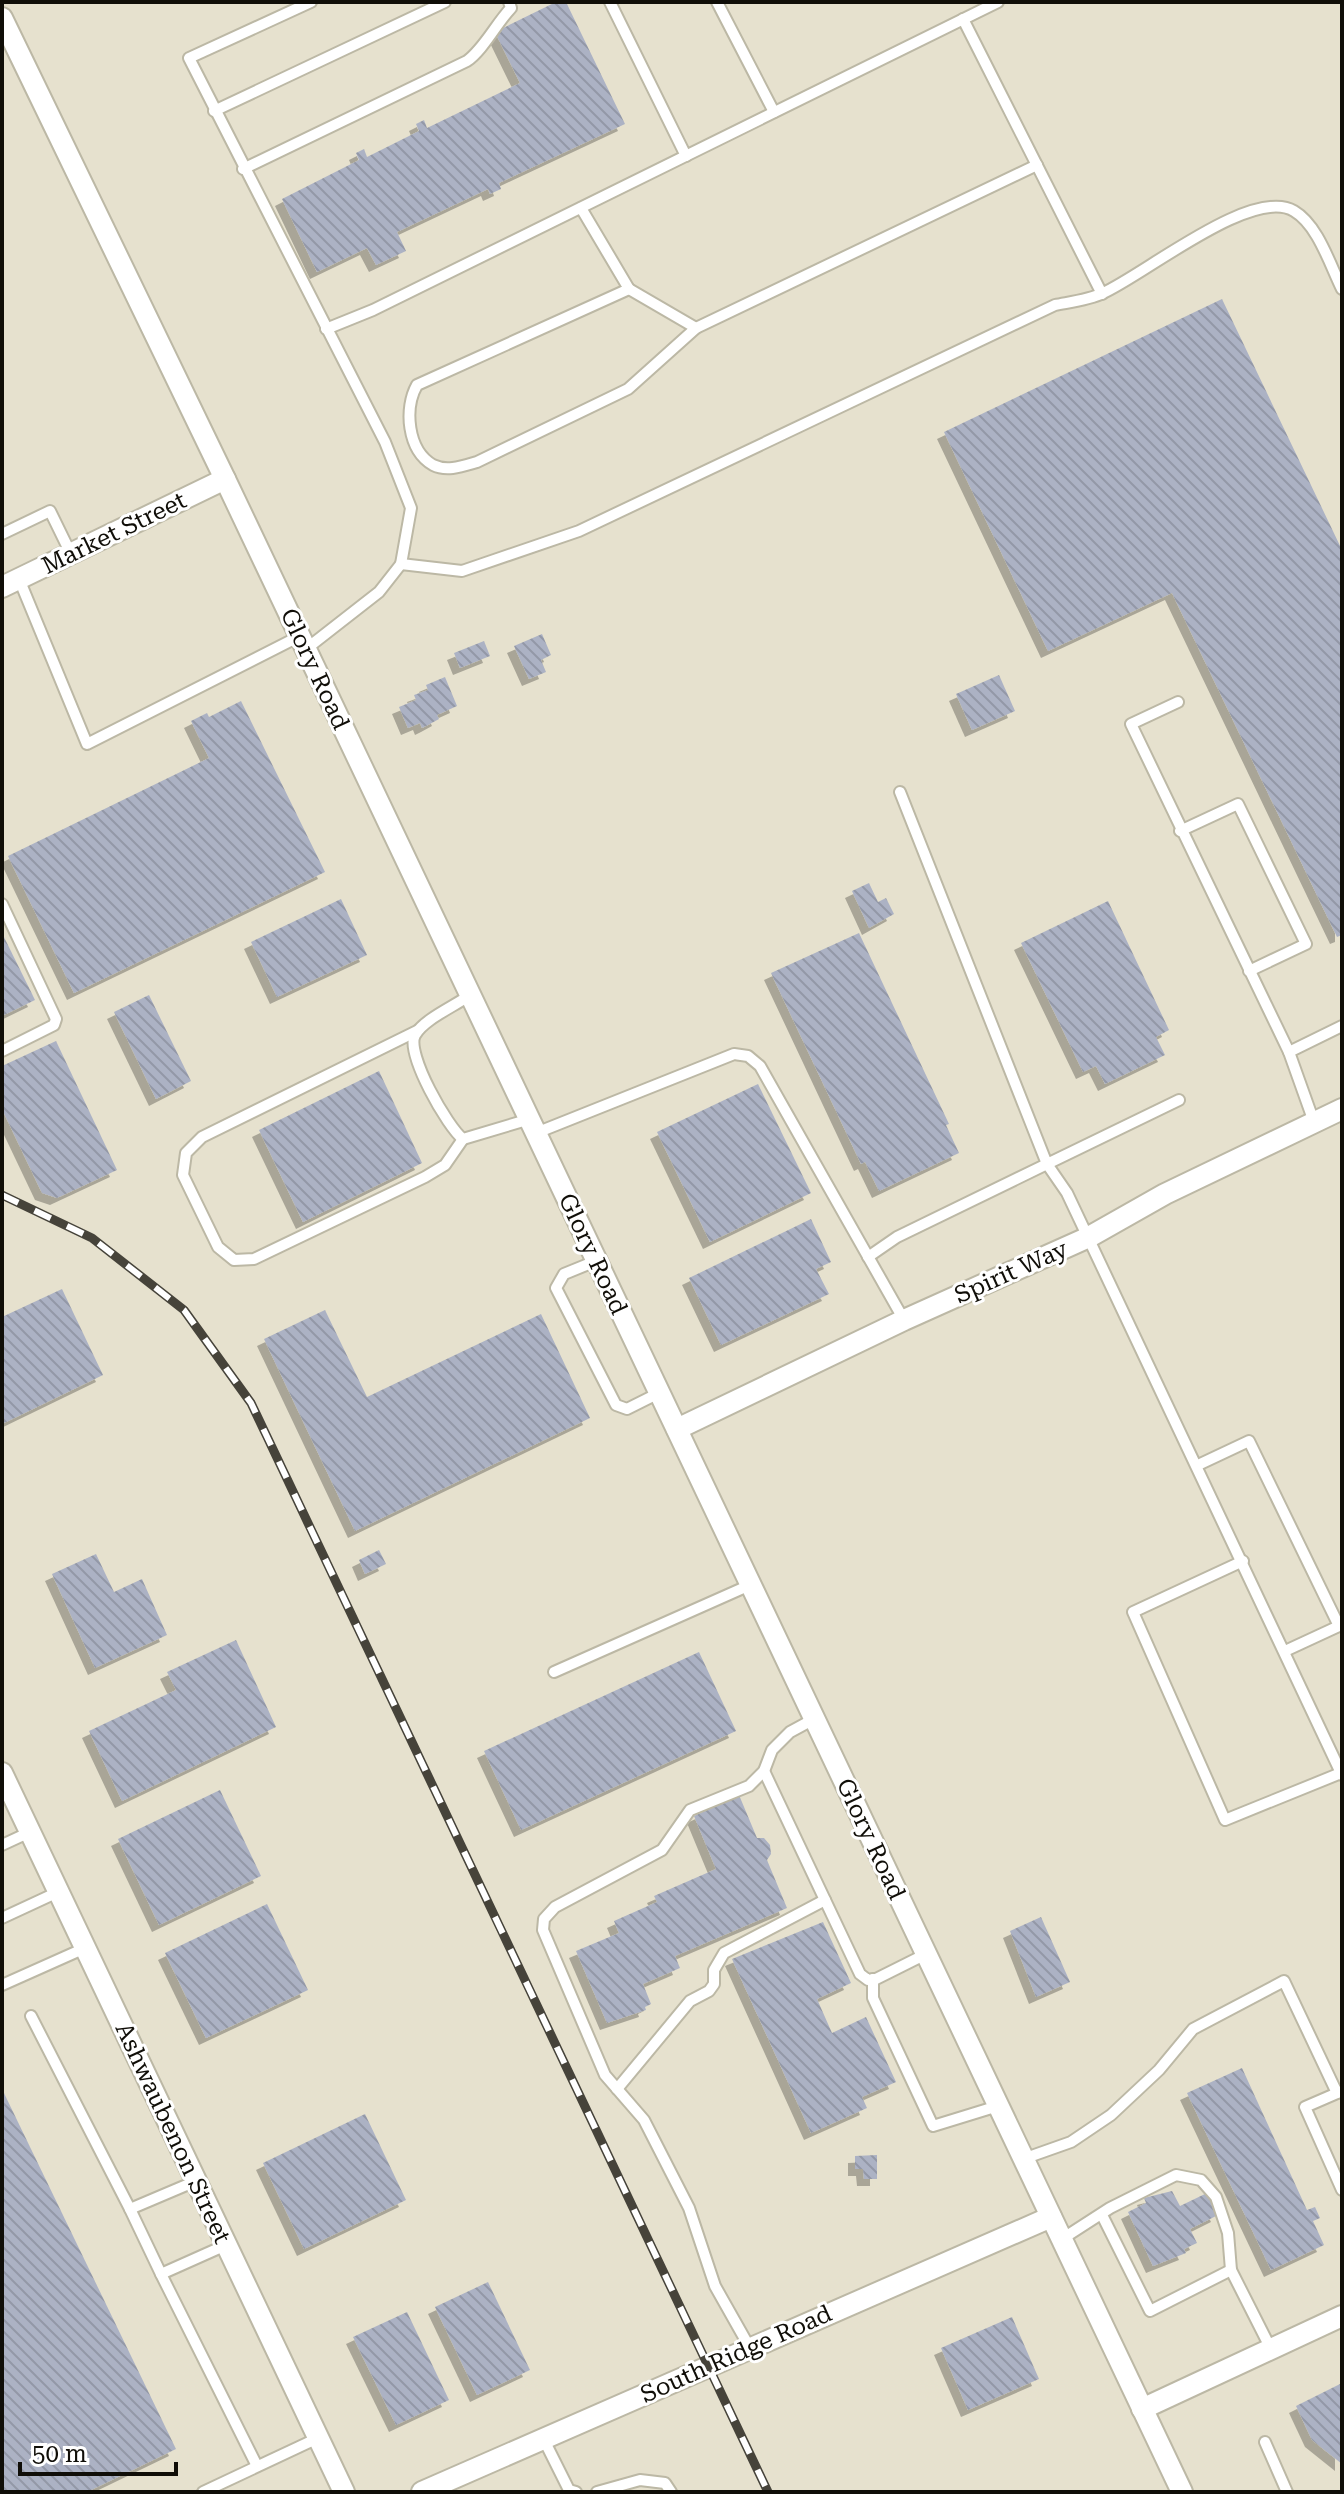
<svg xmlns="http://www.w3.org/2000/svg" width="1344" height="2494" font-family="'Roboto Serif',serif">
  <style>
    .building { fill: url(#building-back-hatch); filter: url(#shadow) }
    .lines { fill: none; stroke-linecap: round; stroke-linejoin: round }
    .service-casing { stroke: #bcb8a5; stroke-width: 14 }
    .minor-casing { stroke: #bcb8a5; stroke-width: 24 }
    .service { stroke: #fff; stroke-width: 10 }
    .minor { stroke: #fff; stroke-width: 20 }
    .rail-casing { stroke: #46433a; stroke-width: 9 }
    .rail { stroke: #fff; stroke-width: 6; stroke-dasharray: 18; stroke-linecap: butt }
    .labels { text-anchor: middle; stroke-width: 6; stroke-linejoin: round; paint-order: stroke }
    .street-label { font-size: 24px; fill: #100e08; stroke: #fff }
  </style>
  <defs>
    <pattern id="building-back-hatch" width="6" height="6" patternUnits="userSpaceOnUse" patternTransform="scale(2)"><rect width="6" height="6" fill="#acb2c4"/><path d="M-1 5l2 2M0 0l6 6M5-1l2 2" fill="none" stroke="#9398a7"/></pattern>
    <filter id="shadow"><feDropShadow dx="-7" dy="7" stdDeviation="0" flood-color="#0004"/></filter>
  </defs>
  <rect width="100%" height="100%" fill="#e6e1ce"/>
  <g class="building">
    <polygon points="556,2 566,2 625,124 499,183 501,189 490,194 488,189 397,232 406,251 376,265 367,248 317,272 282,199 359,160 356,153 364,149 367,157 419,131 416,124 424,120 427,128 520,83 495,32"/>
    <polygon points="1222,299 1342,550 1342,935 1337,937 1172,593 1048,651 944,432"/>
    <polygon points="542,634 551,655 541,660 546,672 529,679 514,646"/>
    <polygon points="484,641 490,656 460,668 454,653"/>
    <polygon points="999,675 1015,711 972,730 956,694"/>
    <polygon points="445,677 457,706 437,715 439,719 428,725 422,728 420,723 408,728 399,707 416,700 414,695 428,690 426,685"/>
    <polygon points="241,701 325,872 74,993 8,856 209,758 191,721 207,713 209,717"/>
    <polygon points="869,883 878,902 886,898 894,914 869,928 852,891"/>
    <polygon points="341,899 367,955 277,997 251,942"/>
    <polygon points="1108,901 1169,1030 1156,1037 1165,1055 1105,1084 1096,1066 1083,1072 1021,943"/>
    <polygon points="2,933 35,1000 2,1016"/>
    <polygon points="859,933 949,1124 946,1125 959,1153 879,1191 865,1162 861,1164 771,973"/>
    <polygon points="149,995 191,1081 156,1099 114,1012"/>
    <polygon points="56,1041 117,1170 57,1198 42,1193 2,1109 2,1066"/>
    <polygon points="379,1071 422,1163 303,1222 259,1130"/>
    <polygon points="758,1084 811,1193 710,1242 657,1132"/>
    <polygon points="811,1219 831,1262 816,1269 829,1294 721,1345 689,1278"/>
    <polygon points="62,1289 103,1375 2,1424 2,1317"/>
    <polygon points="325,1310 367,1397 541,1314 590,1418 355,1531 264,1339"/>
    <polygon points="379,1550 386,1564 365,1574 359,1560"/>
    <polygon points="96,1554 114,1592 142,1579 167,1635 95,1668 52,1574"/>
    <polygon points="236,1640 276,1727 122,1801 89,1731 176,1690 167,1672"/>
    <polygon points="699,1652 736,1731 521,1830 484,1751"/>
    <polygon points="220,1790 261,1876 159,1925 118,1839"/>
    <polygon points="739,1795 757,1838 764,1838 770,1845 771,1854 767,1860 787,1908 675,1956 680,1968 643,1984 651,2004 645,2007 646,2010 607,2023 576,1951 619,1933 614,1921 657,1902 654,1896 716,1869 694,1816"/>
    <polygon points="267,1904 308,1990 206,2038 165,1953"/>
    <polygon points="1041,1917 1070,1982 1036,1997 1010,1931"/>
    <polygon points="823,1922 851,1983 817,1999 832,2033 866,2017 896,2082 862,2097 867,2108 811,2133 732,1959"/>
    <polygon points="1242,2068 1307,2210 1315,2207 1320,2218 1313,2221 1324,2245 1271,2270 1187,2093"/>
    <polygon points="2,2089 176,2449 87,2492 2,2492"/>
    <polygon points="365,2114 406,2200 304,2249 263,2163"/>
    <polygon points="877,2155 877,2179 864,2179 863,2169 855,2169 855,2156"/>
    <polygon points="1172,2191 1180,2206 1207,2193 1218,2215 1190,2229 1197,2243 1184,2249 1186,2253 1153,2266 1128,2212 1146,2203 1144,2198"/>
    <polygon points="488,2282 530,2370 477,2395 435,2307"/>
    <polygon points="407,2312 449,2400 396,2425 353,2337"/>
    <polygon points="1012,2317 1039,2379 968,2410 941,2348"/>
    <polygon points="1342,2383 1342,2464 1312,2440 1296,2406"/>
  </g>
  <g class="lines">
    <defs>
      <g id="service">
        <polyline points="610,2 686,156"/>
        <polyline points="717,2 774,112"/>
        <polyline points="963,19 1102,294"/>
        <polyline points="214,111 445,2"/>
        <path d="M243,169L467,61C483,50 496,24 511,8L509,2"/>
        <path d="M581,208L629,289L417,385C404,408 407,450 433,465C447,472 463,466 477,462L628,389L696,328L1037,165"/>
        <polyline points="629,289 696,328"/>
        <polyline points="326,329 373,310 998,2"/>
        <polyline points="2,534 50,511 71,554"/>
        <path d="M401,564L462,571L579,531L1055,305C1070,302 1089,300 1103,293C1144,275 1252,186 1294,211C1318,225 1330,265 1342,289"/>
        <polyline points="19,579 87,744 300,636"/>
        <polyline points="306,649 379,592 401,564 411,508 385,442 189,58 311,2"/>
        <polyline points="1178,702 1131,724 1289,1052"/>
        <polyline points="900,792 1047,1164 1179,1100"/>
        <polyline points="1180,831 1238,804 1306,944 1249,971"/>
        <polyline points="2,904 56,1019 54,1025 2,1051"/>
        <path d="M470,995C455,1006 424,1019 415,1035C405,1053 448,1128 463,1139L530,1119"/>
        <polyline points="417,1031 202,1137 186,1153 183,1175 218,1247 234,1260 254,1259 425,1177 445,1165 463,1139"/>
        <polyline points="1314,1122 1289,1052 1342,1026"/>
        <polyline points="536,1133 734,1054 748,1056 760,1066 904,1320"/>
        <polyline points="868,1257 897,1237 1047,1164 1067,1193 1342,1775"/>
        <polyline points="596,1261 564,1274 556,1288 616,1405 627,1409 659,1393"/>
        <polyline points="1198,1465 1249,1441 1339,1626 1285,1651"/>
        <polyline points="1243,1561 1133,1612 1225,1820 1341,1773"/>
        <polyline points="554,1672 750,1585"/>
        <polyline points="764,1771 860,1974 868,1980 876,1979 926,1954"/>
        <polyline points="2,1845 30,1832"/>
        <polyline points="2,1918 58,1892"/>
        <polyline points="873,1979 873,1998 933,2126 998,2106"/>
        <polyline points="2,1985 85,1948"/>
        <polyline points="31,2016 130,2209"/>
        <polyline points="617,2089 690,2001 709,1991 714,1984 714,1970 724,1953 825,1900"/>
        <polyline points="1342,2091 1305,2107 1342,2190"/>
        <polyline points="1023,2159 1071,2142 1111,2115 1159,2070 1193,2029 1284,1981 1337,2093"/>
        <polyline points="1102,2215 1150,2311 1231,2270"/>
        <polyline points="1062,2239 1110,2208 1176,2175 1201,2180 1216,2197 1228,2233 1231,2270 1271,2349"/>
        <polyline points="226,2245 161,2274 257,2466"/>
        <polyline points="161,2274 130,2209 196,2181"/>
        <polyline points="750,2348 715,2286 689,2208 644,2120 605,2075 543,1930 544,1919 555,1907 662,1850 690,1810 749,1786 764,1771 772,1750 790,1732 814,1719"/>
        <polyline points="543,2438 569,2490 576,2492"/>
        <polyline points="1265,2442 1287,2492"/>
        <polyline points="203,2492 318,2438"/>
        <polyline points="597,2492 640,2480 665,2483 671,2492"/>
      </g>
      <g id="minor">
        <polyline points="2,18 225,479 1182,2492"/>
        <polyline points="2,587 225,479"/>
        <polyline points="677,1429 904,1320 1089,1237 1165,1194 1342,1109"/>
        <polyline points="2,1773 344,2492"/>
        <polyline points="1142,2409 1342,2316"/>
        <polyline points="422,2492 1051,2217"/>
      </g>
    </defs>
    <use href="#service" class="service-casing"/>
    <use href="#minor" class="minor-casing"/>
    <use href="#service" class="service"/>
    <use href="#minor" class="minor"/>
    <defs>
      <polyline id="rail" points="2,1195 92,1238 184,1310 251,1403 768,2492"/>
    </defs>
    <use href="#rail" class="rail-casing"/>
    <use href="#rail" class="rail"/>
  </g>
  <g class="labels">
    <g class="street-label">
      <text transform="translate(114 533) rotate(-26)" y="8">Market Street</text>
      <text transform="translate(315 669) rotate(65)" y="8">Glory Road</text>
      <text transform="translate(593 1254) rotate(65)" y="8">Glory Road</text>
      <text transform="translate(1011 1272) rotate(-24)" y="8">Spirit Way</text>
      <text transform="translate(871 1839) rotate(65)" y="8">Glory Road</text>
      <text transform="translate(173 2133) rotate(65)" y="8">Ashwaubenon Street</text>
      <text transform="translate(736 2354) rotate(-24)" y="8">South Ridge Road</text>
    </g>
  </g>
  <rect width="1344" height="2494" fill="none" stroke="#100e08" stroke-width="8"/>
  <path d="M20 2462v12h156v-12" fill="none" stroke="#100e08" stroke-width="4"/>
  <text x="32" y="2462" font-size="24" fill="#100e08" stroke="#ffffff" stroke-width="6" paint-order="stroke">50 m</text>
</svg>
